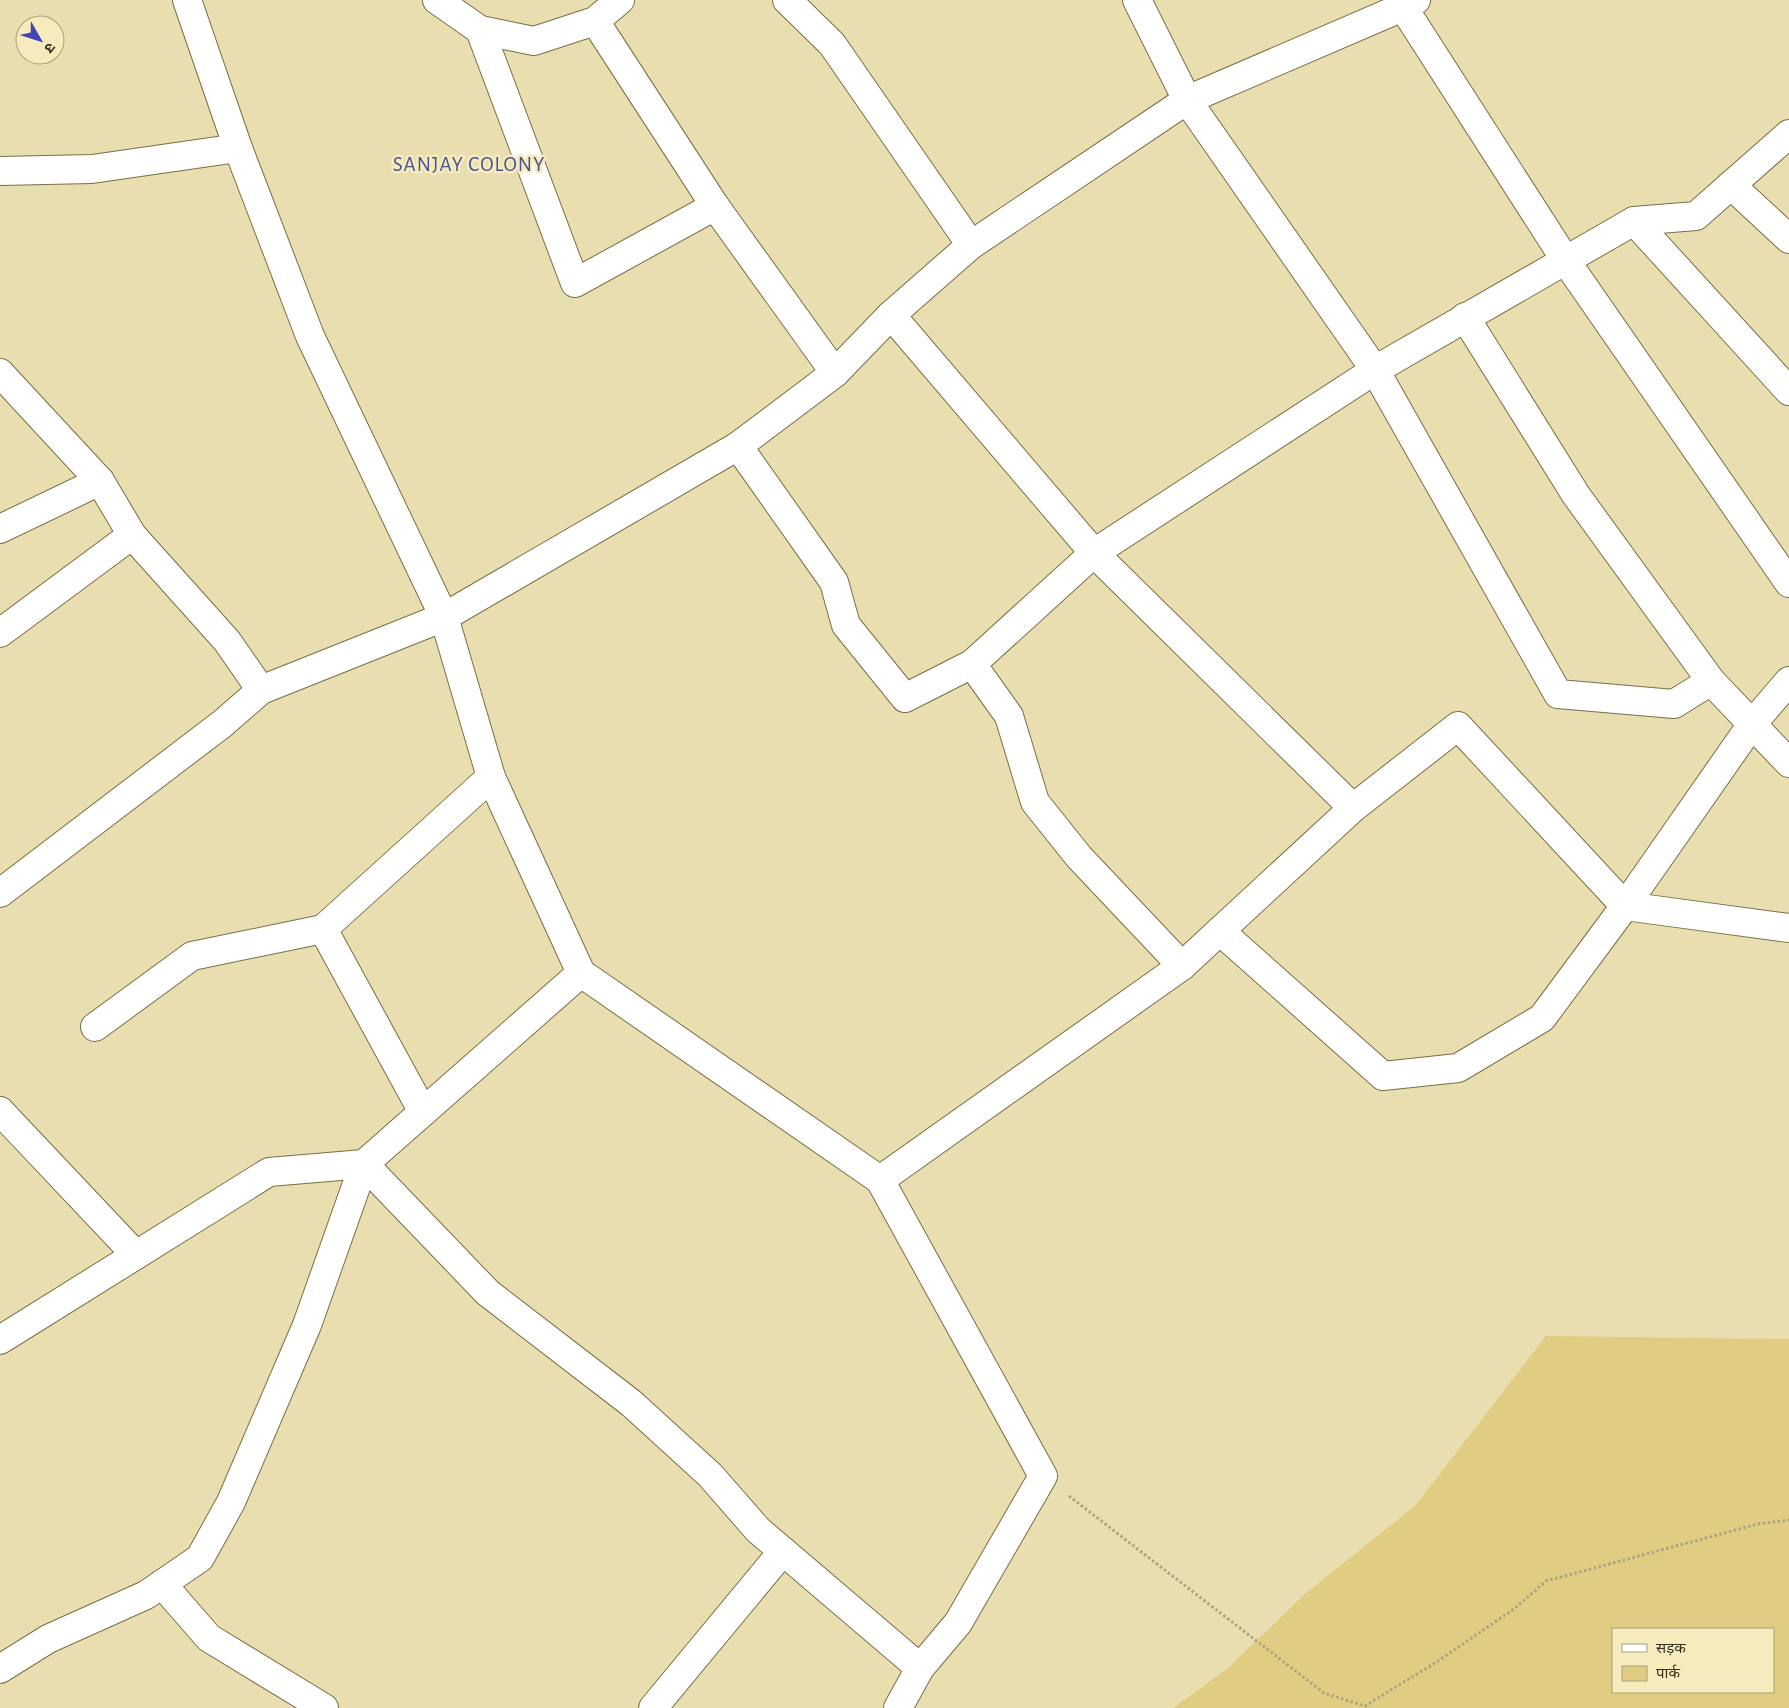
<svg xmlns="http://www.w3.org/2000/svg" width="1789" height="1708" font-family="'Alegreya Sans','Noto Sans Devanagari',sans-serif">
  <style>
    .green { fill: #e0cd82; fill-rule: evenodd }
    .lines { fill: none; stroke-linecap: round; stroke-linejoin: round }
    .street-casing { stroke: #796f44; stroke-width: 30 }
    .path { stroke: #aca47f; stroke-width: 3; stroke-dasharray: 2.5 2.5; stroke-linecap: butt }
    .street { stroke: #fff; stroke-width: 28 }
    .labels { text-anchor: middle; stroke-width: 5; stroke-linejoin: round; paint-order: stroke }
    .neighbourhood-label { font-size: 21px; letter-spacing: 1px; fill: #49518f; stroke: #f6ebbc }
  </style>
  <rect width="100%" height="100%" fill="#e9deb0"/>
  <path class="green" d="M1546,1336L1789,1339V1708H1173L1227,1669L1306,1593L1416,1505ZM1613,1629H1773V1692H1613Z"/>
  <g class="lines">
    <defs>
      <g id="street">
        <polyline points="187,0 238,148 310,336 444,617 491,777 581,973 880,1180 1043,1476 958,1623 920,1668 898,1708"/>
        <polyline points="437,0 480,30 575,283 715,206"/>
        <polyline points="787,0 832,44 971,245"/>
        <polyline points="1137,0 1187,100 1375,370 1558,694 1674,704 1711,681"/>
        <polyline points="1403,7 1566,261 1789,583"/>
        <polyline points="595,21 715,206 835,373"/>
        <polyline points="480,30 534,41 595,21 620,0"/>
        <polyline points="0,171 92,169 238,148"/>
        <polyline points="1731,185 1789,239"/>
        <polyline points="1634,221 1789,391"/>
        <polyline points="891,315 1094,553 1353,808"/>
        <polyline points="1465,317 1576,495 1711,681 1789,763"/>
        <polyline points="0,373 100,481 132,535 227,641 261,690"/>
        <polyline points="738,446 834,582 846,625 905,698 972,664 1094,553 1375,370 1634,221 1696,216 1789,134"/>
        <polyline points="0,529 100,481"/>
        <polyline points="0,633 132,535"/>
        <polyline points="972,664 1009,716 1035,802 1079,857 1182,966"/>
        <polyline points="0,893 222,724 261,690 444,617 738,446 835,373 891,315 971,245 1187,100 1403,7 1416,0"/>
        <polyline points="323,929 423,1112"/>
        <polyline points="1220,931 1383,1076 1458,1068 1542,1018 1625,906 1752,724 1789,681"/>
        <polyline points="95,1027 192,956 323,929 491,777"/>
        <polyline points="0,1111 136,1255"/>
        <polyline points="880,1180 1182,966 1353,808 1458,726 1625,906 1789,928"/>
        <polyline points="0,1340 269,1172 364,1164 581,973"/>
        <polyline points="162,1584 209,1638 324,1708"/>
        <polyline points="0,1669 48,1639 146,1595 200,1558 231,1502 307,1325 364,1164 488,1293 631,1403 710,1475 758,1530 920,1668"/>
        <polyline points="653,1708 783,1551"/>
      </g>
    </defs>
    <use href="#street" class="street-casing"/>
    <polyline class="path" points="1069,1496 1324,1693 1365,1706 1435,1663 1514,1609 1546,1581 1758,1524 1789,1520"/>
    <use href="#street" class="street"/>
  </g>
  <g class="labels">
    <g class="neighbourhood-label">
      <text x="469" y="171">SANJAY COLONY</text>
    </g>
  </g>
  <rect x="1612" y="1628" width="162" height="65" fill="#f6ebbc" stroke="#a8a07c"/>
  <rect x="1622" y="1644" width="25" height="8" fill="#ffffff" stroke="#a8a07c"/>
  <text x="1656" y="1653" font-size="15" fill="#34301d">सड़क</text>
  <rect x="1622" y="1666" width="25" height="15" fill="#e0cd82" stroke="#a8a07c"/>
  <text x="1656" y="1678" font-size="15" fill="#34301d">पार्क</text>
  <g transform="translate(40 40) rotate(129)"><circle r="24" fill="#f6ebbc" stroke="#a8a07c"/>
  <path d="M0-4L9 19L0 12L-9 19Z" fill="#4344b9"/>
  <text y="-8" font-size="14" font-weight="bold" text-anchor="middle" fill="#34301d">उ</text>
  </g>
</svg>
